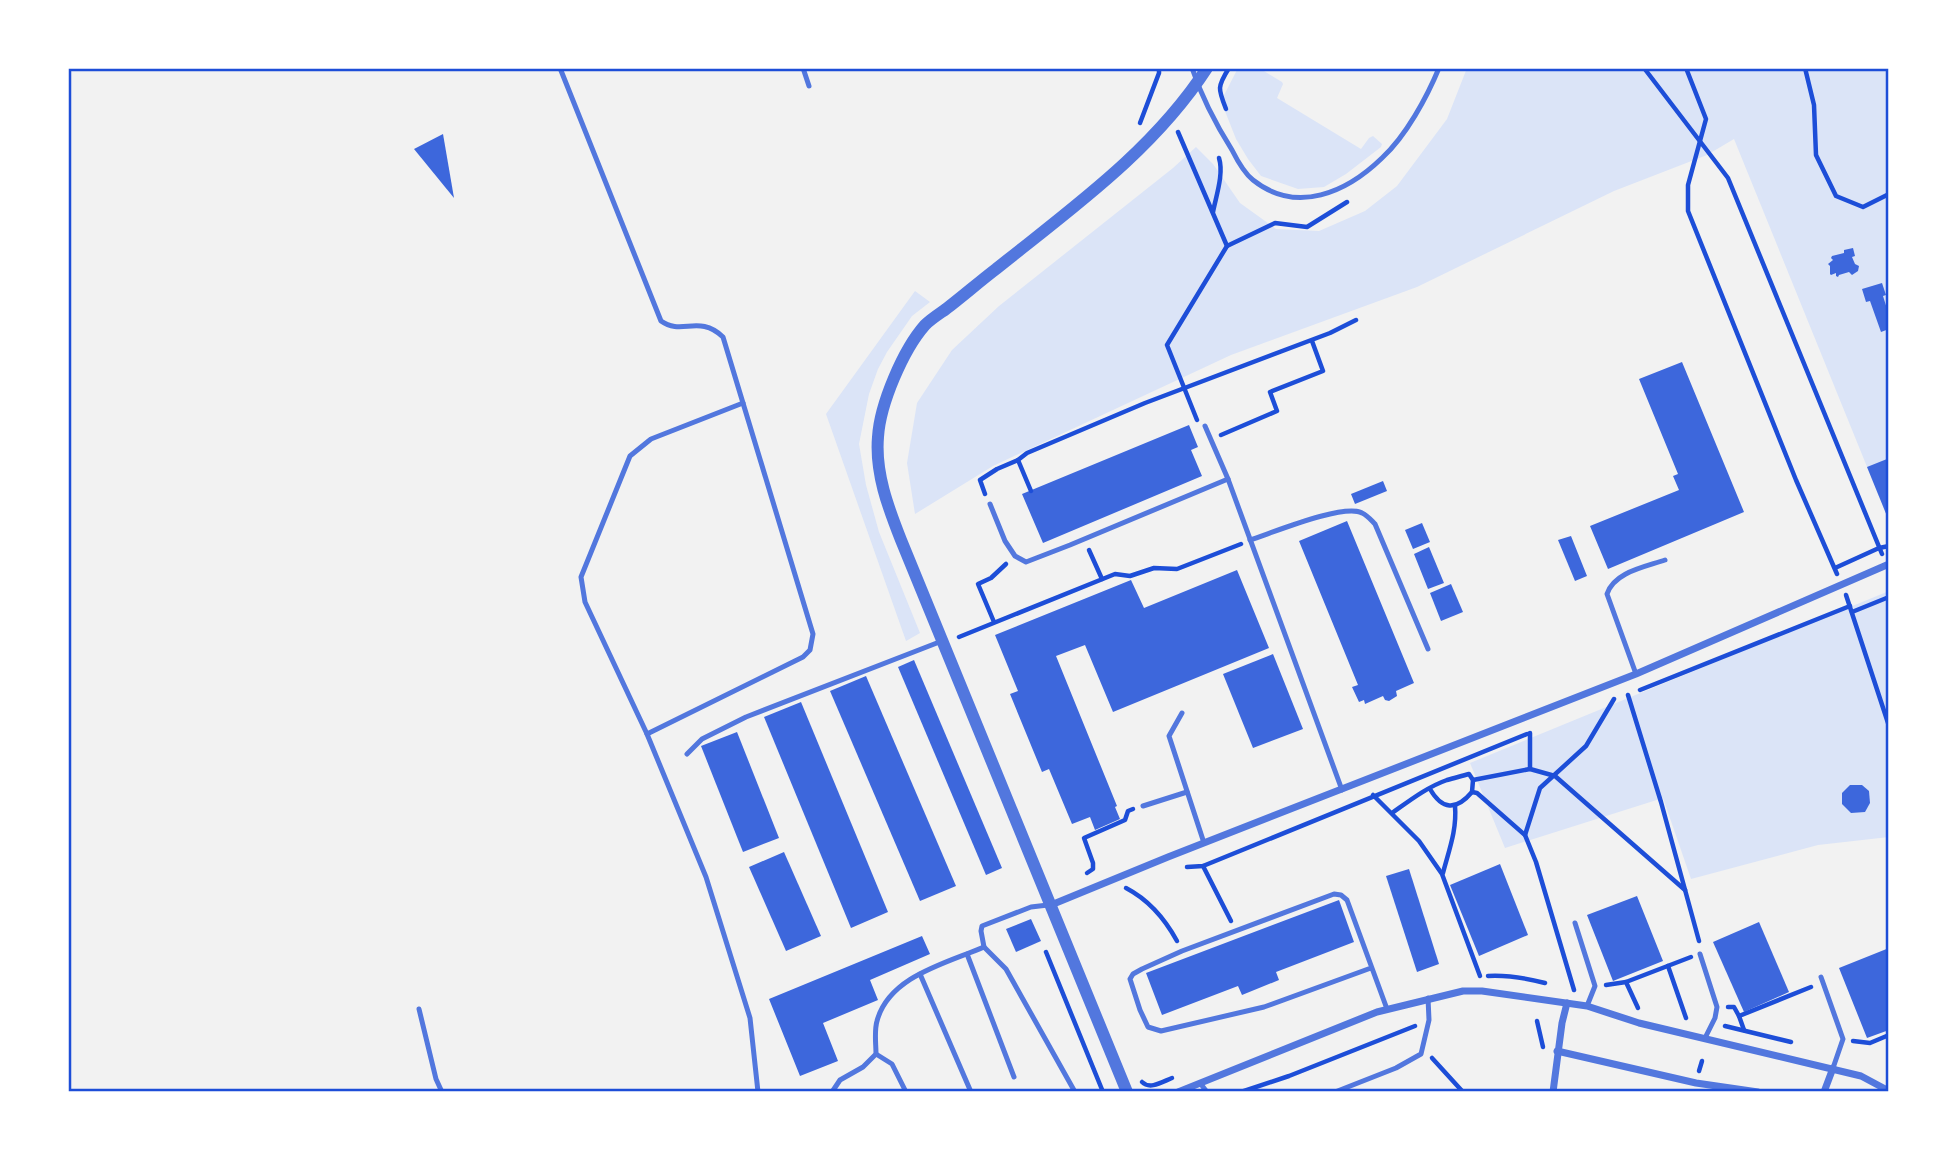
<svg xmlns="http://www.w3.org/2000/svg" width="1957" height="1160" font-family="'Noto Sans',sans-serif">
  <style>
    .green { fill: #dbe4f7 }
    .building { fill: #3d67dc }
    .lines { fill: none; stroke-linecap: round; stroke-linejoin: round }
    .path { stroke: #1d4ed8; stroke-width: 4.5 }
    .service { stroke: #5277de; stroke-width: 5 }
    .minor { stroke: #5277de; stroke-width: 7 }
    .tertiary { stroke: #5277de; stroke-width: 12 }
    .neatline { fill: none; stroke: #1d4ed8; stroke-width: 2.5 }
  </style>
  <rect width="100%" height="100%" fill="#f2f2f2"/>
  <g class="green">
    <polygon points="1238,68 1259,68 1282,82 1283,84 1277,98 1361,149 1369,138 1373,136 1382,144 1381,147 1346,174 1324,187 1298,189 1261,176 1248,159 1236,139 1221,101"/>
    <polygon points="1467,68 1889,68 1889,521 1734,139 1707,155 1614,191 1417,287 1231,355 993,466 915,514 907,463 917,403 952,350 999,306 1173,168 1196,147 1213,164 1240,203 1276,229 1319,231 1365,211 1397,186 1447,119"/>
    <polygon points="915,291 930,302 912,316 887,352 878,369 869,394 859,444 866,485 879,532 920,633 906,641 826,414"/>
    <polygon points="1889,591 1889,837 1818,845 1691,879 1663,798 1505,848 1470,763"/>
  </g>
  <g class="building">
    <polygon points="443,134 454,198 414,149"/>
    <polygon points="1853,248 1855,256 1852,257 1855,264 1859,266 1858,271 1852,275 1849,272 1839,275 1838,277 1836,276 1836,273 1831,275 1830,274 1830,266 1828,264 1833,260 1831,258 1832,256 1844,253 1844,250"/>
    <polygon points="1882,283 1886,295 1883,296 1889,315 1889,329 1881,332 1870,301 1866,302 1862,289"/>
    <polygon points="1682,362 1744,512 1608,569 1590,526 1679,490 1673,476 1678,474 1639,379"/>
    <polygon points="1189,425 1198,447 1191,450 1202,476 1043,543 1022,494"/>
    <polygon points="1887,459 1889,463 1889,521 1867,467"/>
    <polygon points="1383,481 1387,491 1355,504 1351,494"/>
    <polygon points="1347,521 1414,683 1396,691 1397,696 1389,701 1385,700 1383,696 1365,704 1364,700 1359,702 1352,687 1358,685 1299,541"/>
    <polygon points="1422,523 1430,542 1413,549 1405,530"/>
    <polygon points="1571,536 1587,576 1575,581 1558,540"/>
    <polygon points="1429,547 1444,583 1428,589 1414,554"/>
    <polygon points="1237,570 1269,648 1113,712 1085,645 1056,656 1117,806 1115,807 1120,819 1095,830 1090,817 1072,824 1049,769 1042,772 1010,694 1018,691 995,635 1131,580 1144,608"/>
    <polygon points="1451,584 1463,612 1441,621 1430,593"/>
    <polygon points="1273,654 1303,729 1253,748 1223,674"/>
    <polygon points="914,660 1002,868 986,875 898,667"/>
    <polygon points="866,676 956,886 920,901 830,691"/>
    <polygon points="801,702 888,912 851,928 764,717"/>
    <polygon points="737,732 779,838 743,852 701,746"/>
    <polygon points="1850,785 1862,785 1869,791 1870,803 1865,812 1851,813 1842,804 1842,793"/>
    <polygon points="784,852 821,936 786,951 749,867"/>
    <polygon points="1500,864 1528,935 1479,956 1450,885"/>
    <polygon points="1409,869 1439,964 1417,972 1386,876"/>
    <polygon points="1637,896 1663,961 1613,981 1587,915"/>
    <polygon points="1339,900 1354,942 1276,972 1279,980 1242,995 1238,986 1162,1015 1146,973"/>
    <polygon points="1031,919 1041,941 1016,952 1006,929"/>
    <polygon points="1759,922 1789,992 1744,1012 1713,942"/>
    <polygon points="922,936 930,954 870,980 878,1000 823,1023 838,1061 800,1076 769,999"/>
    <polygon points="1889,948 1889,1030 1867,1038 1839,968"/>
  </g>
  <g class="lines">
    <g class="path">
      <polyline points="1644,68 1728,178 1882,554"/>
      <polyline points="1686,68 1706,119 1688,185 1688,211 1796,480 1837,574"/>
      <polyline points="1805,68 1814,105 1816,155 1836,196 1863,207 1889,194"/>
      <path d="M1226,109C1218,89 1217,87 1229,68"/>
      <polyline points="1140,123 1159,73 1159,68"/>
      <polyline points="1178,132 1227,246 1167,345 1197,420"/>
      <path d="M1213,212C1216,196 1224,174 1219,158"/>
      <polyline points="1227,246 1275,223 1307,227 1347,202"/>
      <polyline points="1221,435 1277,411 1270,392 1323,371 1312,341"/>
      <polyline points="1031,491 1018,460 1027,453 1145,403 1330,333 1356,320"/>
      <polyline points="985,494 980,480 997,469 1018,460"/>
      <polyline points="1089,550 1102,579"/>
      <polyline points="1835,568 1879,548 1889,546"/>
      <polyline points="1846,595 1889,726"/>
      <polyline points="1852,612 1889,597"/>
      <polyline points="994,622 978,584 991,578 1006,564"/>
      <polyline points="959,637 1115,574 1130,576 1154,568 1177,569 1241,544"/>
      <polyline points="1640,690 1850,606"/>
      <polyline points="1628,695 1661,802 1699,941"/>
      <polyline points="1530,733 1530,769"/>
      <polyline points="1473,780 1530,769 1555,776 1685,890"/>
      <polyline points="1472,792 1477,793 1525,835"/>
      <polyline points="1373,795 1419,841 1442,874 1480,976"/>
      <path d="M1392,813C1409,801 1427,787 1447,780C1454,778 1462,776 1469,774L1473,780L1472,792C1456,811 1442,810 1430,789"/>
      <polyline points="1203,866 1231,921"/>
      <polyline points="1187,867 1203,866 1527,734"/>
      <polyline points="1087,873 1093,869 1093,863 1084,838 1125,820 1128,811 1133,809"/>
      <path d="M1443,873C1449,850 1457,830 1455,806"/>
      <path d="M1126,888C1149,900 1165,919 1177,941"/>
      <polyline points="1046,952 1103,1092"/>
      <polyline points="1668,966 1686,1018"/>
      <path d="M1488,976C1507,975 1526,978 1545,983"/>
      <polyline points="1626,982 1638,1008"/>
      <polyline points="1606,985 1626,982 1691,957"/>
      <polyline points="1574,990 1536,862 1525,835 1540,788 1586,746 1614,699"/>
      <polyline points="1728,1007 1734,1007 1739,1016"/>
      <polyline points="1537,1021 1543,1047"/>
      <polyline points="1725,1026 1791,1042"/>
      <polyline points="1744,1030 1739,1016 1811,987"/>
      <polyline points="1853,1041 1870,1043 1889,1035"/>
      <polyline points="1432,1058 1463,1092"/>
      <polyline points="1699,1071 1702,1061"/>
      <path d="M1142,1082C1150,1090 1162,1082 1172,1078"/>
      <polyline points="1241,1092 1289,1076 1415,1026"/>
    </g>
    <g class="service">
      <path d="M560,68L661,321C682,336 699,314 723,337L813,634L810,650L803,657L647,734"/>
      <polyline points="803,68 809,86"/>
      <path d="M1192,68C1202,98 1215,123 1232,150C1237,160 1244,173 1253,180C1297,215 1347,192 1382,158C1406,136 1427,97 1439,68"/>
      <polyline points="743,403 651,439 630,456 581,577 585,602 647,734 706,877 750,1018 758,1092"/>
      <polyline points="1205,426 1228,479 1342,790"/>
      <polyline points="990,504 1005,541 1015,556 1026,562 1070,545 1228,479"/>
      <path d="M1250,540C1272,533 1344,503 1362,513C1367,515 1371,520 1375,524L1428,649"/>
      <path d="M1636,674L1607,594C1614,572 1645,567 1665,560"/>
      <polyline points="1182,713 1169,736 1204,843"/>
      <polyline points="687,754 702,739 746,717 942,641"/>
      <polyline points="1143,806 1187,792"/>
      <polyline points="1575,923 1595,986 1587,1006"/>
      <polyline points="984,947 1006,969 1075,1092"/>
      <polyline points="967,954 1014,1077"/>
      <polyline points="1700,954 1717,1007 1715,1018 1705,1038"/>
      <polyline points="1371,968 1264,1007 1161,1031 1148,1027 1140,1010 1130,979 1133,974 1142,969 1182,951 1334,894 1341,895 1347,900 1387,1009"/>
      <polyline points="920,974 971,1092"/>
      <polyline points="1821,977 1843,1039 1833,1068"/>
      <polyline points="419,1009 436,1079 442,1092"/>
      <polyline points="876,1054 892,1064 906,1092"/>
      <polyline points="1200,1083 1207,1092"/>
      <path d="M832,1092L840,1080L863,1067L876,1054C876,1044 874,1031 877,1021C889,976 947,963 984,947L981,931L982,926L1031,907L1048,905"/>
      <polyline points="1335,1092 1396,1068 1421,1054 1429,1020 1428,998"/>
    </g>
    <g class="minor">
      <polyline points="1051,905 1168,857 1636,674 1889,564"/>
      <polyline points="1557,1051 1696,1083 1758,1092"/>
      <polyline points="1178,1092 1377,1012 1463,991 1482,991 1587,1006 1639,1023 1861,1076 1889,1091"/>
      <polyline points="1553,1092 1562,1023 1567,1003"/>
      <polyline points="1824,1092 1833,1068"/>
    </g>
    <path class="tertiary" d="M1127,1092L901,540C888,507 875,473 878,437C880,404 903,350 925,325C931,319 939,314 946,309C963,296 979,282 996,269C1072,208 1153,151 1207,68"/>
  </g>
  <rect width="1957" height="1160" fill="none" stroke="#ffffff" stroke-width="140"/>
  <rect x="70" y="70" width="1817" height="1020" class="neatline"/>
</svg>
